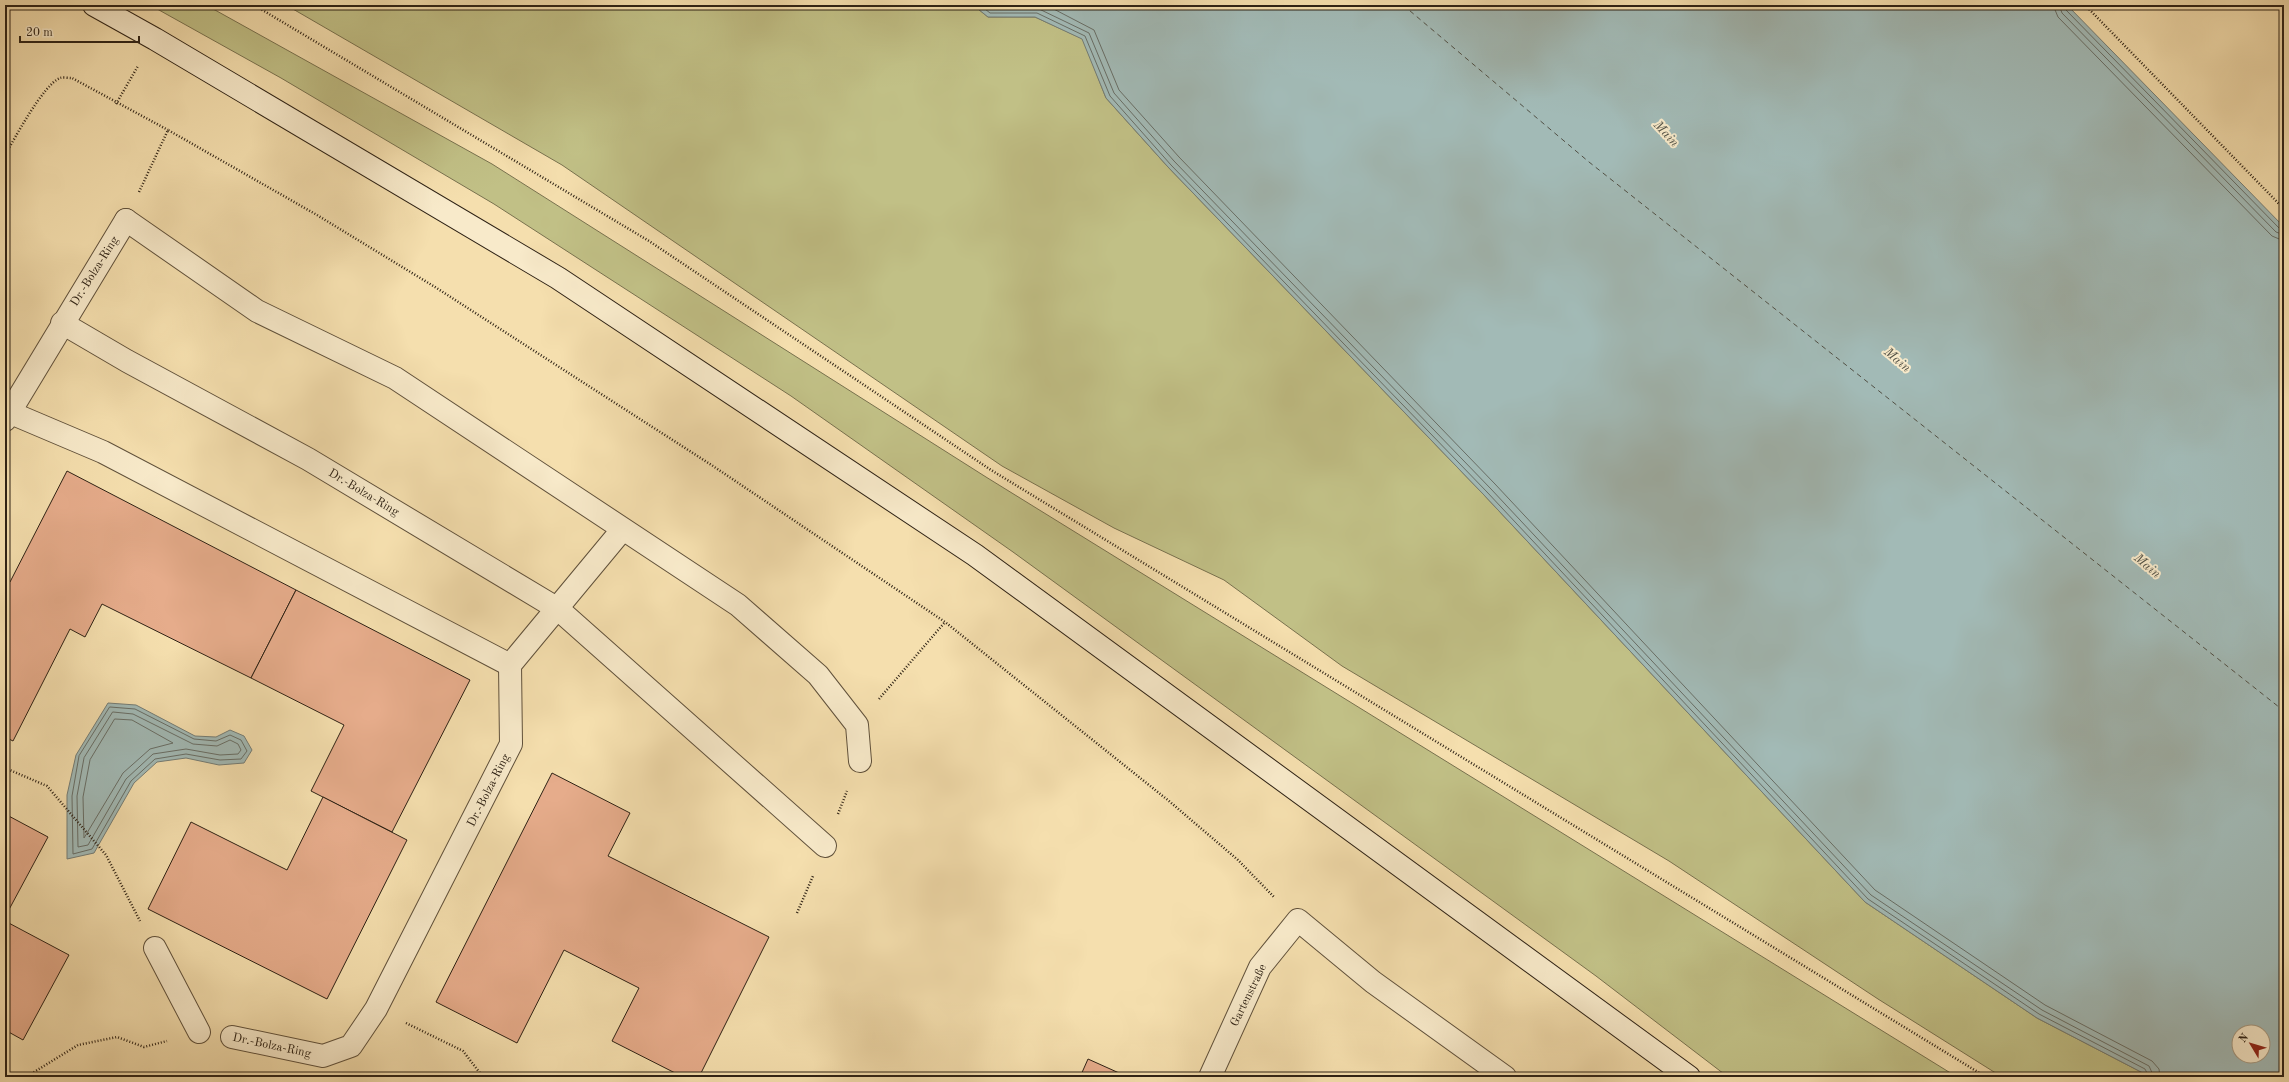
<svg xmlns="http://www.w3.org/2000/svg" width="2289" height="1082" font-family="'Old Standard TT',serif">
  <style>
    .green { fill: #c1c086; stroke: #78714e }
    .water { fill: #a2bab6; stroke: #747d76; fill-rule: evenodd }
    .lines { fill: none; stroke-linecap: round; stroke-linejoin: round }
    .shore { stroke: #686e66; stroke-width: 1 }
    .ferry { stroke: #515045; stroke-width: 1; stroke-dasharray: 5 4; stroke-linecap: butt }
    .building { fill: #e6ac8b; stroke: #2e2215 }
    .service-casing { stroke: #60513b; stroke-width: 24 }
    .minor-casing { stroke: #60513b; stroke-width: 24 }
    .secondary-casing { stroke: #2e2215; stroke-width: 24 }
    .path { stroke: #2e2215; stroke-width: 2.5; stroke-dasharray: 1 2; stroke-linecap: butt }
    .service { stroke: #f8eaca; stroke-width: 22 }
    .minor { stroke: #f8eaca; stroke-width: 22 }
    .secondary { stroke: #f8eaca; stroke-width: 22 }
    .labels { text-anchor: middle; stroke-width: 4; stroke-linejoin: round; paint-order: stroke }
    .street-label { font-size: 12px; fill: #2e2215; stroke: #f8eaca }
    .water-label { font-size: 13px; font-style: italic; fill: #515045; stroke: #f8eaca }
  </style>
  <rect width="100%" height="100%" fill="#f5dfae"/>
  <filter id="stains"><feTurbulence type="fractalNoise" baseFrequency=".005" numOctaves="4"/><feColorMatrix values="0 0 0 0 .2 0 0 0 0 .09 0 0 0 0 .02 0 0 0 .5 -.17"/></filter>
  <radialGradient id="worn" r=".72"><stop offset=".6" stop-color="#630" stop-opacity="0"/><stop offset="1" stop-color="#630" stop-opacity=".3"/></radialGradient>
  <g class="green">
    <polygon points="150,5 206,5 492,164 986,477 1957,1077 1728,1077 1596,976 1013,552 791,396 494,204 281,78"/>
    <polygon points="286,5 973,5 988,17 1035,17 1083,39 1106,98 1168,167 1484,495 1865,902 2037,1018 2143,1073 2146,1077 2002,1077 1878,999 1669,861 1342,666 1224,580 1114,528 1002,466 562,165"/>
  </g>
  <g class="water">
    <path d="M973,5H2067L2284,227V1077H2146L2143,1073L2037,1018L1865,902L1484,495L1168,167L1106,98L1082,39L1035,17H988ZM2239,1032H2263V1056H2239Z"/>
    <polygon points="108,703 136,705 195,736 216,737 230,730 244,736 252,750 244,763 219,765 186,758 157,762 134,783 94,853 67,859 67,795 76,755"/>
  </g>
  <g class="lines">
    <g class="shore">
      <polyline points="980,5 990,13 1037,13 1085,36 1110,96 1171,165 1487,492 1868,899 2039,1014 2145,1069 2149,1077"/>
      <polyline points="988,5 992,8 1037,8 1089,33 1114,93 1174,161 1491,489 1871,895 2042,1010 2149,1066 2154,1077"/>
      <polyline points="1046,5 1094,30 1119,90 1179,157 1495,484 1875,890 2045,1005 2152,1061 2159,1069 2160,1077"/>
      <polyline points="2053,5 2058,17 2272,236 2284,241"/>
      <polyline points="2059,5 2062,13 2276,232 2284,235"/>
      <polyline points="2064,5 2066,10 2279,228 2284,230"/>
      <polygon points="110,707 135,709 194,739 216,741 230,735 241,740 247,751 241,759 220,760 186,754 155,759 131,781 92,849 73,854 72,796 79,756"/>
      <polygon points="113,712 133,714 193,744 217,746 230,740 238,744 241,750 238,754 220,755 186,749 153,754 126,779 88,845 78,847 77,796 84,758"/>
      <polygon points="115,719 132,720 173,743 150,749 123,773 84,838 83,797 90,760"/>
    </g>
    <polyline class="ferry" points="1403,5 1589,162 2284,711"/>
  </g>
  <g class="building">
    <polygon points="67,471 296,590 251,678 102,604 85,637 70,629 13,741 5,737 5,579 10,582"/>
    <polygon points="296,590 470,680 392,832 311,791 344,725 251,678"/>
    <polygon points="552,773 630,813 608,856 769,937 699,1077 683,1077 612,1041 639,988 564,950 517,1043 436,1002"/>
    <polygon points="323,797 407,840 327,999 148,909 191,822 287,870"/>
    <polygon points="5,814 48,837 5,917"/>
    <polygon points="5,921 69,955 23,1040 5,1030"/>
    <polygon points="1088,1059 1128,1077 1080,1077"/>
  </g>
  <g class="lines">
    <defs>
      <g id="service">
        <polyline points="126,220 257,311 395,378 738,605 818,675 857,725 860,761"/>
        <polyline points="62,323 127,361 308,459 558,609 825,846"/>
        <polyline points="11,413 103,452 510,665"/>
        <polyline points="155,948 199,1032"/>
        <polyline points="232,1037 323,1056 351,1046 376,1009 511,744 510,665 622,530"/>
      </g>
      <g id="minor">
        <polyline points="5,420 126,220"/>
        <polyline points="1210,1077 1260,967 1298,920 1373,982 1505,1077"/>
      </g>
      <polyline id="secondary" points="94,5 155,39 558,278 975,555 1689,1077"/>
    </defs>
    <use href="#service" class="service-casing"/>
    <use href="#minor" class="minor-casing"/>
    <use href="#secondary" class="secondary-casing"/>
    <g class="path">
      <polyline points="254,5 649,241 991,470 1986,1077"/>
      <polyline points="2085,5 2284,209"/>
      <polyline points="116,104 138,66"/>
      <path d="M5,155C15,138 43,85 60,78C63,77 69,78 72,78L168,130"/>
      <polyline points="139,192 168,130 317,215 435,287 713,466 945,622 1169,801 1238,860 1275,898"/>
      <polyline points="879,699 945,622"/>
      <polyline points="5,768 47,786 106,855 140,921"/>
      <polyline points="838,814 847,791"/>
      <polyline points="797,913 813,876"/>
      <polyline points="406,1023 463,1051 483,1077"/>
      <polyline points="26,1077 78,1045 117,1037 144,1047 167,1041"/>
    </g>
    <use href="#service" class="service"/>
    <use href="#minor" class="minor"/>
    <use href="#secondary" class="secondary"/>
  </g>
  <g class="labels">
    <g class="street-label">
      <text transform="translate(94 271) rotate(-58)" y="4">Dr.-Bolza-Ring</text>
      <text transform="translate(364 492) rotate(31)" y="4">Dr.-Bolza-Ring</text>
      <text transform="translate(488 790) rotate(-63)" y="4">Dr.-Bolza-Ring</text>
      <text transform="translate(1248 995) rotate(-64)" y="4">Gartenstraße</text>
      <text transform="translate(272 1045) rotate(12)" y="4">Dr.-Bolza-Ring</text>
    </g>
    <g class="water-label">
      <text transform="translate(1667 133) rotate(47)" y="5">Main</text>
      <text transform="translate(1898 359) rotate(40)" y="5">Main</text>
      <text transform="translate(2148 565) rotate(40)" y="5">Main</text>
    </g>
  </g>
  <rect width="2289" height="1082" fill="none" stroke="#f5dfae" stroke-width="20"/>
  <rect x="6" y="6" width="2277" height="1070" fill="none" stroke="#2e2215" stroke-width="2"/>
  <rect x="10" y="10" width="2269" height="1062" fill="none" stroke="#2e2215"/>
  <g transform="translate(2251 1044) rotate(308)"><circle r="19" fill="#f8eaca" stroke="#a79a82"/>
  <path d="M0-3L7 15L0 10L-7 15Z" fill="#8f2418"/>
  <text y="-6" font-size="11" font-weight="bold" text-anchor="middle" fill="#2e2215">N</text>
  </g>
  <path d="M20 36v6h119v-6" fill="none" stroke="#2e2215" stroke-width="2"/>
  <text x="26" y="36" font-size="12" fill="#2e2215" stroke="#f8eaca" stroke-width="3" paint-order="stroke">20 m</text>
  <rect width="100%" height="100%" filter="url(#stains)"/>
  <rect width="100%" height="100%" fill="url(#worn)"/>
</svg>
